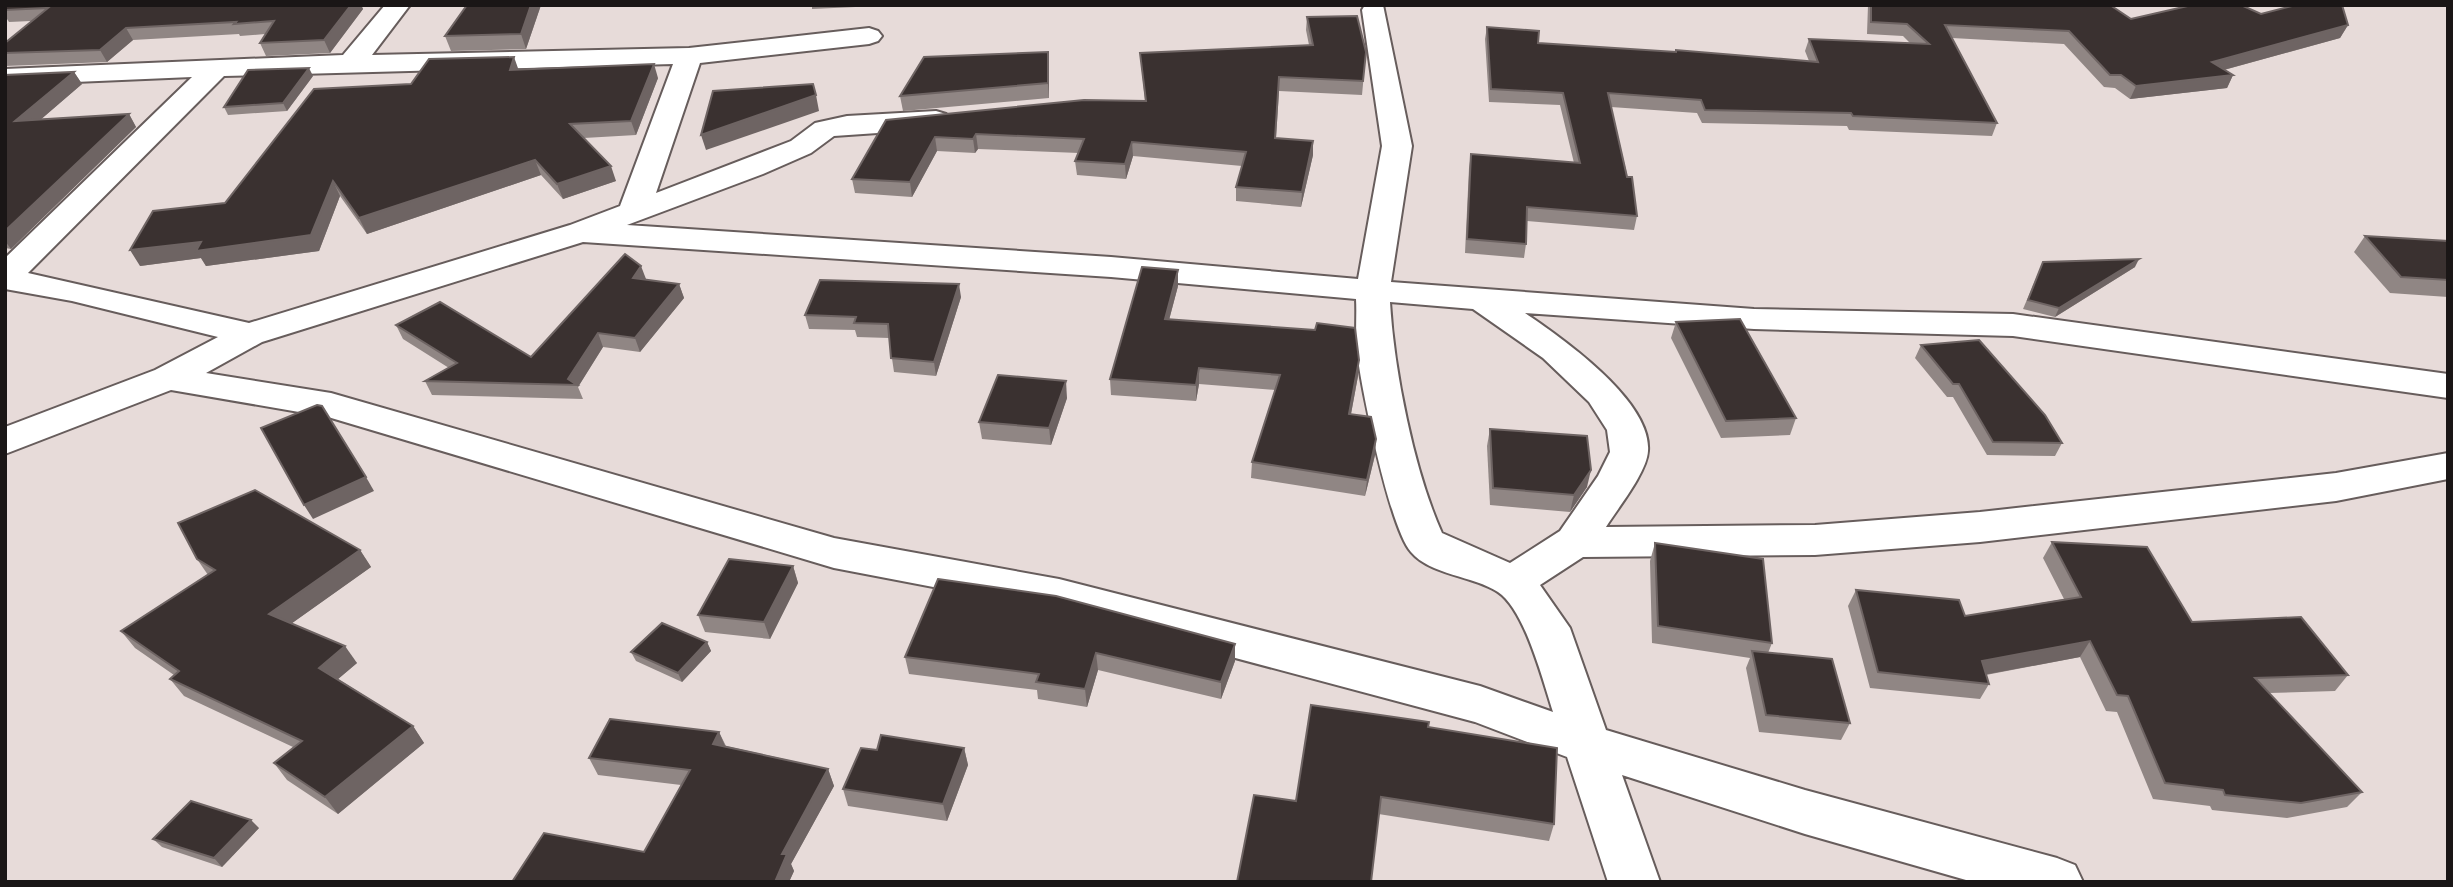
<svg xmlns="http://www.w3.org/2000/svg" width="2453" height="887" font-family="Rubik,sans-serif">
  <style>
    .lines { fill: none; stroke-linecap: round; stroke-linejoin: round }
    .minor-casing { stroke: #675d5c; stroke-width: 4 }
    .minor { fill: #fff; fill-rule: evenodd }
    .wall { fill: #908684 }
    .shaded-wall { fill: #6e6463 }
    .building { fill: #3a3130; stroke: #6e6463; stroke-width: 2 }
  </style>
  <rect width="100%" height="100%" fill="#e7dbd9"/>
  <g class="lines">
    <defs>
      <path id="minor" d="M385,5H410L372,55L689,48L869,28L878,31L882,36L878,41L869,44L700,63L656,193L791,141L815,123L847,116L936,111L946,114L950,120L946,126L936,129L834,136L811,153L763,174L627,225L1111,257L1358,279L1382,146L1362,10L1365,5H1383L1412,146L1391,282L1754,309L2013,314L2448,374V398L2013,336L1754,329L1525,313C1562,338 1652,401 1648,451C1647,472 1618,508 1606,527L1815,525L1980,512L2336,473L2448,453V479L2336,501L1980,542L1815,555L1583,557L1540,585L1570,628L1606,730L1805,790L2057,858L2075,865L2083,882H1973L1805,834L1622,775L1660,882H1608L1567,757L1475,722L1059,611L834,568L328,417L171,390L5,454V427L155,370L218,337L72,301L5,289V258L192,77L5,85V69L343,55ZM673,64L620,206L570,225L249,323L28,273L224,76ZM583,242L1111,277L1356,299C1357,316 1355,335 1357,352C1361,387 1390,529 1411,552C1430,575 1474,576 1498,592C1525,610 1543,681 1553,712L1480,686L1059,579L834,538L331,393L206,373L262,342ZM1390,302L1473,309L1543,358L1589,402L1607,430L1610,452L1598,476L1560,531L1510,563L1442,533C1414,471 1394,370 1390,302Z"/>
    </defs>
    <use href="#minor" class="minor-casing"/>
    <use href="#minor" class="minor"/>
  </g>
  <g class="wall">
    <polygon points="8,5 361,5 363,9 330,53 266,56 260,43 265,34 240,36 239,34 133,40 107,62 5,66 5,53 31,21 9,22 5,16 5,7"/>
    <polygon points="467,5 541,5 526,49 451,51 445,36"/>
    <polygon points="812,5 899,5 812,9"/>
    <polygon points="1868,5 2110,5 2131,19 2261,14 2348,25 2340,38 2224,70 2233,75 2227,88 2130,99 2115,88 2104,87 2064,44 1952,38 1997,123 1992,136 1849,130 1847,126 1702,123 1697,113 1611,107 1637,216 1634,230 1527,221 1526,244 1524,258 1465,253 1469,168 1471,154 1574,163 1560,105 1489,102 1485,39 1487,27 1538,43 1675,52 1676,50 1809,61 1805,51 1809,39 1910,43 1903,36 1867,34"/>
    <polygon points="1307,17 1366,52 1362,95 1279,91 1276,138 1313,155 1301,207 1236,201 1236,187 1242,166 1133,156 1126,179 1077,175 1075,161 1079,153 978,149 975,153 937,151 912,197 855,193 852,179 886,120 1145,101 1140,53 1309,45 1306,30"/>
    <polygon points="1049,66 1049,98 903,111 900,96"/>
    <polygon points="519,69 658,78 636,135 584,138 616,181 563,199 541,175 367,234 340,196 319,251 206,266 201,258 140,266 225,203 411,84"/>
    <polygon points="74,72 82,84 41,119 129,114 136,127 11,249 5,248 5,75"/>
    <polygon points="313,76 287,111 228,115 224,107"/>
    <polygon points="2365,236 2448,241 2448,297 2390,293 2354,252"/>
    <polygon points="2043,262 2135,267 2055,317 2023,309"/>
    <polygon points="646,279 645,280 679,284 684,298 640,352 603,347 578,387 583,399 432,395 425,381 449,368 403,339 396,325 531,357"/>
    <polygon points="1178,286 1169,320 1358,376 1351,414 1375,455 1365,496 1251,478 1252,462 1275,390 1199,384 1196,401 1111,395 1110,379"/>
    <polygon points="961,297 936,376 894,372 889,338 857,337 855,330 809,329 805,315"/>
    <polygon points="1676,322 1796,418 1790,435 1721,438 1671,338"/>
    <polygon points="1921,345 2062,443 2055,456 1987,455 1953,397 1947,397 1915,358"/>
    <polygon points="1067,398 1051,445 982,439 979,422"/>
    <polygon points="1490,429 1587,487 1570,512 1490,505 1487,446"/>
    <polygon points="2052,542 2192,622 2348,675 2335,691 2269,693 2362,792 2347,807 2287,818 2212,810 2210,806 2153,799 2117,712 2106,711 2080,657 1986,675 1989,684 1980,699 1870,688 1848,606 1856,590 1965,616 2064,599 2043,558"/>
    <polygon points="1655,543 1772,643 1768,653 1850,723 1841,740 1759,732 1746,668 1750,658 1652,643 1650,561"/>
    <polygon points="360,550 371,567 292,623 357,663 338,679 413,726 424,743 338,814 287,780 274,763 293,747 184,696 170,679 174,675 135,648 121,631 208,575 197,559"/>
    <polygon points="793,566 798,583 770,639 705,632 698,615"/>
    <polygon points="707,642 711,651 682,682 636,661 631,652"/>
    <polygon points="1235,644 1235,661 1221,699 1098,670 1087,707 1038,699 1037,690 909,674 905,657"/>
    <polygon points="1428,727 1554,824 1549,841 1296,801"/>
    <polygon points="719,732 726,746 828,769 834,786 791,864 794,871 789,882 512,882 644,852 681,785 598,775 589,758"/>
    <polygon points="964,748 968,765 947,821 848,806 843,789 877,750"/>
    <polygon points="259,828 222,867 162,847 153,839"/>
  </g>
  <g class="shaded-wall">
    <polygon points="351,5 361,5 363,9 330,53 324,40"/>
    <polygon points="531,5 541,5 526,49 521,34"/>
    <polygon points="2348,25 2340,38 2205,75 2212,62"/>
    <polygon points="126,28 133,40 107,62 100,50"/>
    <polygon points="1048,52 1049,66 1049,98 1048,83"/>
    <polygon points="514,57 519,71 510,70"/>
    <polygon points="654,64 658,78 636,135 631,121"/>
    <polygon points="309,68 313,76 287,111 283,103"/>
    <polygon points="74,72 82,84 24,134 15,121"/>
    <polygon points="2233,75 2227,88 2130,99 2136,86"/>
    <polygon points="816,95 819,111 706,150 701,135"/>
    <polygon points="129,114 136,127 11,249 5,241 5,231"/>
    <polygon points="976,134 978,149 975,153 973,139"/>
    <polygon points="935,137 937,151 912,197 910,182"/>
    <polygon points="1313,141 1313,155 1301,207 1302,192"/>
    <polygon points="1132,142 1133,156 1126,179 1125,164"/>
    <polygon points="535,160 541,175 367,234 359,218"/>
    <polygon points="611,166 616,181 563,199 557,184"/>
    <polygon points="333,181 340,196 319,251 206,266 201,258 140,266 130,250"/>
    <polygon points="2139,259 2135,267 2055,317 2059,308"/>
    <polygon points="641,266 646,279 637,292 633,278"/>
    <polygon points="1178,270 1178,286 1165,335 1165,319"/>
    <polygon points="679,284 684,298 640,352 635,338"/>
    <polygon points="959,284 961,297 936,376 934,362"/>
    <polygon points="598,333 603,347 578,387 577,385 568,379"/>
    <polygon points="1359,360 1358,376 1348,430 1349,414"/>
    <polygon points="1199,368 1199,384 1196,401 1196,385"/>
    <polygon points="1066,381 1067,398 1051,445 1049,428"/>
    <polygon points="1376,439 1375,455 1365,496 1367,480"/>
    <polygon points="1591,470 1587,487 1570,512 1574,495"/>
    <polygon points="366,477 374,491 313,519 304,505"/>
    <polygon points="360,550 371,567 281,631 269,614"/>
    <polygon points="793,566 798,583 770,639 764,622"/>
    <polygon points="2090,641 2080,657 1972,677 1982,661"/>
    <polygon points="707,642 711,651 682,682 678,673"/>
    <polygon points="1235,644 1235,661 1221,699 1221,682"/>
    <polygon points="345,646 357,663 331,685 319,668"/>
    <polygon points="1096,653 1098,670 1087,707 1085,689"/>
    <polygon points="413,726 424,743 338,814 325,797"/>
    <polygon points="719,732 726,748 713,744"/>
    <polygon points="964,748 968,765 947,821 943,804"/>
    <polygon points="828,769 834,786 791,864 794,871 789,882 775,882 782,854"/>
    <polygon points="251,820 259,828 222,867 214,858"/>
  </g>
  <g class="building">
    <polygon points="8,5 351,5 324,40 260,43 274,21 234,24 236,22 126,28 100,50 5,53 5,43 48,8 5,10 5,7"/>
    <polygon points="467,5 531,5 521,34 445,36"/>
    <polygon points="1871,5 2110,5 2131,19 2192,5 2241,5 2261,14 2296,5 2342,5 2348,25 2212,62 2233,75 2136,86 2121,75 2110,75 2069,31 1945,25 1997,123 1853,116 1851,113 1705,110 1701,100 1608,93 1627,177 1632,177 1637,216 1527,207 1526,244 1467,239 1471,154 1580,163 1563,93 1491,89 1487,27 1539,31 1538,43 1676,52 1676,50 1818,62 1809,39 1929,44 1907,24 1871,22"/>
    <polygon points="1357,16 1366,52 1363,81 1279,77 1275,138 1313,141 1302,192 1236,187 1246,152 1132,142 1125,164 1075,161 1084,139 976,134 973,139 935,137 910,182 852,179 886,120 1084,100 1146,101 1140,53 1313,45 1307,17"/>
    <polygon points="1048,52 1048,83 900,96 924,57"/>
    <polygon points="514,57 510,70 654,64 631,121 570,124 611,166 557,184 535,160 359,218 333,181 311,235 196,251 201,242 130,250 153,211 225,203 314,89 411,84 429,59"/>
    <polygon points="309,68 283,103 224,107 248,70"/>
    <polygon points="74,72 15,121 129,114 5,231 5,75"/>
    <polygon points="813,84 816,95 701,135 713,91"/>
    <polygon points="2365,236 2448,241 2448,280 2401,277"/>
    <polygon points="625,254 641,266 633,278 679,284 635,338 598,333 568,379 577,385 425,381 457,363 396,325 440,302 531,357"/>
    <polygon points="2139,259 2059,308 2028,300 2043,262"/>
    <polygon points="1142,267 1178,270 1165,319 1315,330 1317,323 1355,328 1359,360 1349,414 1371,417 1376,439 1367,480 1252,462 1280,375 1199,368 1196,385 1110,379"/>
    <polygon points="820,280 959,284 934,362 891,358 888,324 854,323 856,317 805,315"/>
    <polygon points="1740,319 1796,418 1726,421 1676,322"/>
    <polygon points="1979,340 2045,415 2062,443 1993,442 1959,384 1953,384 1921,345"/>
    <polygon points="998,375 1066,381 1049,428 979,422"/>
    <polygon points="317,405 322,406 366,477 304,505 261,428"/>
    <polygon points="1490,429 1587,436 1591,470 1574,495 1493,488"/>
    <polygon points="255,490 360,550 269,614 345,646 319,668 413,726 325,797 274,763 302,741 170,679 179,671 121,631 215,570 197,559 178,523"/>
    <polygon points="2052,542 2147,547 2192,622 2301,617 2348,675 2255,678 2362,792 2301,803 2225,795 2223,790 2165,783 2128,696 2117,695 2090,641 1982,661 1989,684 1878,672 1856,590 1959,600 1965,616 2081,597"/>
    <polygon points="1655,543 1763,559 1772,643 1658,626"/>
    <polygon points="729,559 793,566 764,622 698,615"/>
    <polygon points="938,579 1056,596 1235,644 1221,682 1096,653 1085,689 1036,682 1039,674 905,657"/>
    <polygon points="662,623 707,642 678,673 631,652"/>
    <polygon points="1752,651 1832,659 1850,723 1766,715"/>
    <polygon points="1311,705 1429,722 1428,727 1557,748 1554,824 1381,797 1371,882 1237,882 1254,795 1296,801"/>
    <polygon points="610,719 719,732 713,744 828,769 782,854 787,854 775,882 512,882 544,833 644,852 690,770 589,758"/>
    <polygon points="881,735 964,748 943,804 843,789 861,748 877,750"/>
    <polygon points="191,801 251,820 214,858 153,839"/>
  </g>
  <rect width="2453" height="887" fill="none" stroke="#1a1616" stroke-width="14"/>
</svg>
